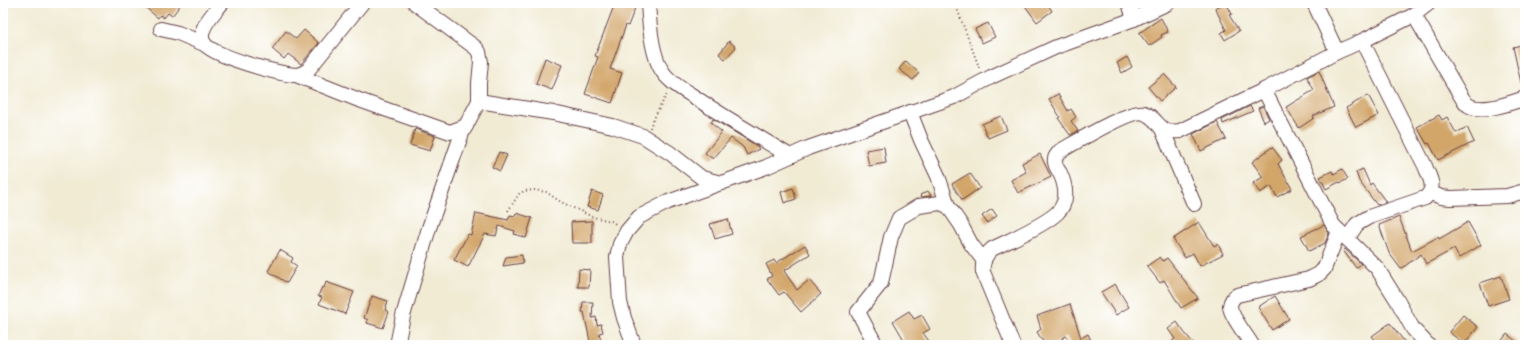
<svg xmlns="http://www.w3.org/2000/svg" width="1528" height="348" font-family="Mali,sans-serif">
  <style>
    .building { fill: #d2a569 }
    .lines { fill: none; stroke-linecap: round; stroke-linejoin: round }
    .minor-casing { stroke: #633e44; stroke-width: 16 }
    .path { stroke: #633e44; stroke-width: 2; stroke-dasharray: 1 3; stroke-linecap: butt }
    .minor { stroke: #fff; stroke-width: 14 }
  </style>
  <rect width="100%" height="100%" fill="#fff"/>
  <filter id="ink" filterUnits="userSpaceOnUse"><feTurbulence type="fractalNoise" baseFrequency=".025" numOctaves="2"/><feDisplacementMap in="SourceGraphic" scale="8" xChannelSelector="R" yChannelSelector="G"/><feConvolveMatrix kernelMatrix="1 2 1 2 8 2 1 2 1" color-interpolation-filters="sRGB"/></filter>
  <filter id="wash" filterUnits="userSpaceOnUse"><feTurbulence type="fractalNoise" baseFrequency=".012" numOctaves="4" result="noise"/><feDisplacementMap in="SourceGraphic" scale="16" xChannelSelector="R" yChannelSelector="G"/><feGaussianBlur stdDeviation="0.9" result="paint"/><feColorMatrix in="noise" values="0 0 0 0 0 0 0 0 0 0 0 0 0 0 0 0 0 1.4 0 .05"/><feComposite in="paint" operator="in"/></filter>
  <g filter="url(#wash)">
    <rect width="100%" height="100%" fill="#f1ebd4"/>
    <g id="blocks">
      <g class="building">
        <polygon points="140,3 182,3 172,16 168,13 164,18 160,15 158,18"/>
        <polygon points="615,3 637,3 628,26 626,25 610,69 622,73 612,103 585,94 598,57 595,56"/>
        <polygon points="1023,3 1047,3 1052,11 1037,22"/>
        <polygon points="1225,3 1226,3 1232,14 1229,15 1239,31 1225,40 1221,33 1226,30 1215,8"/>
        <polygon points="1161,18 1168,32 1161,35 1162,37 1149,46 1139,33"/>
        <polygon points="988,23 995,37 982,43 975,29"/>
        <polygon points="304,30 319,43 301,64 288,54 284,59 272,49 286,31 296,39"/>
        <polygon points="729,41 736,47 725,59 719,54"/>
        <polygon points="1525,44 1525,82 1521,83 1513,47"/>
        <polygon points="1127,57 1132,67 1122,73 1117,63"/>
        <polygon points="545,58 562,65 552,90 536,84"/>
        <polygon points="906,61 919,73 913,80 899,69"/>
        <polygon points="1319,71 1334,107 1313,116 1314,118 1299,128 1286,107 1314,90 1307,77"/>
        <polygon points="1164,74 1176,87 1160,101 1148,87"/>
        <polygon points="1058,94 1068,111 1071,109 1076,117 1071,121 1078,131 1070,135 1058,118 1060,117 1049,99"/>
        <polygon points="1368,95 1379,115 1356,127 1346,108"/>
        <polygon points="1250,106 1253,111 1223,124 1222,120"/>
        <polygon points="1263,106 1269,119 1264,122 1258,108"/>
        <polygon points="1439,115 1442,120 1447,117 1456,133 1467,127 1474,142 1438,160 1429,143 1427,144 1417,127"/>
        <polygon points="1001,116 1007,130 988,138 982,124"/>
        <polygon points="713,119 757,146 759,149 747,155 743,147 731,138 713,159 705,153 722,132 711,123"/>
        <polygon points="1217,122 1226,139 1201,151 1193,134"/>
        <polygon points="415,129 435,136 430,151 410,145"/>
        <polygon points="884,147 886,163 869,166 866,150"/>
        <polygon points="1272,147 1282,160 1278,164 1292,189 1277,197 1271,186 1260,193 1253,183 1263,177 1252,162"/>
        <polygon points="499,152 507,155 500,171 492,167"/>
        <polygon points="1040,154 1051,177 1018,193 1011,180 1026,172 1022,163"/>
        <polygon points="1342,169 1348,179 1340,183 1339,182 1326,189 1320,177 1332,171 1334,174"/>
        <polygon points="1363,169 1370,185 1372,183 1386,202 1377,205 1359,181 1356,172"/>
        <polygon points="970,173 980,188 962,200 952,184"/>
        <polygon points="793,188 796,199 784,203 781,192"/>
        <polygon points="592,191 603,195 598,210 587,207"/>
        <polygon points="928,191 931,196 922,197 920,195"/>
        <polygon points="992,209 997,216 987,223 982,216"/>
        <polygon points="476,213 508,220 510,215 515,216 516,213 532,218 526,238 514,234 515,231 499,226 496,236 485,234 468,267 454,260 468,234 471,235"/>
        <polygon points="1399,217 1412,251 1438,237 1439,239 1468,222 1481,245 1459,258 1454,249 1426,264 1421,254 1401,269 1389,253 1379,225"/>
        <polygon points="728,219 732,234 715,239 710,224"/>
        <polygon points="592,221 592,243 572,243 571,222"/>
        <polygon points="1199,222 1214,246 1218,244 1223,254 1200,266 1193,253 1185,258 1173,239"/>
        <polygon points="1324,225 1329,234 1325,243 1309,251 1301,236"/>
        <polygon points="805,245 810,254 784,271 797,290 809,280 821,294 801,312 784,292 779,295 767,279 772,276 766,264 774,260 776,263"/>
        <polygon points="1345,249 1361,264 1356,268 1343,250"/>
        <polygon points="280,250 293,258 291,262 297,266 287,283 268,271"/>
        <polygon points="522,255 523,263 503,266 506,257"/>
        <polygon points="1160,257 1163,261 1167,258 1198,298 1181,308 1164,280 1160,283 1147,266"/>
        <polygon points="579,269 590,270 589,287 578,287"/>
        <polygon points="1501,276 1509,299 1488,306 1480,283"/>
        <polygon points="326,282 354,292 345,314 319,304 322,297 318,296 322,287 324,288"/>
        <polygon points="1115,284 1129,307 1116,315 1101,292"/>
        <polygon points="372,296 388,301 385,310 389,312 383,328 367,323 368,320 364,318"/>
        <polygon points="1275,296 1289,319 1272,330 1258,307"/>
        <polygon points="583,302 593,302 592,318 596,317 597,325 601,324 603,332 599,333 601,340 590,342 584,312 582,312"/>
        <polygon points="1070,304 1081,338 1088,334 1093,345 1067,345 1070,343 1066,336 1053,345 1045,345 1037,332 1041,329 1037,316"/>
        <polygon points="909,311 914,319 922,315 930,329 923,333 932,345 907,345 893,321"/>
        <polygon points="1463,315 1478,327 1464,344 1449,332"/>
        <polygon points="1177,322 1184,332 1195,345 1167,345 1175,339 1168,329"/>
        <polygon points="1390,323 1407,345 1379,345 1372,336"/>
        <polygon points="1507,334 1521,345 1498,345"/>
      </g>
    </g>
  </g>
  <g filter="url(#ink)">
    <use href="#blocks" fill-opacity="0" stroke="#633e44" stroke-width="1"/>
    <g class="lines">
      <defs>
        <g id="minor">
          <path d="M222,3C215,12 201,25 202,37C202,40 203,42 204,43C211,56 282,75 297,75C301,74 304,73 308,70L362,3"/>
          <path d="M648,3C649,21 652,54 661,69C668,82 684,90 696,98C727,119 759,137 790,156"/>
          <polyline points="1129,3 1134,19"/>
          <polyline points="1314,3 1337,52"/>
          <path d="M1414,15L1462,98C1464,100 1466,104 1468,105C1482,114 1511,103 1525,98"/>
          <polyline points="161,29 178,33 204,44"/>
          <polyline points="296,75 359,100 450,132 466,126"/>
          <polyline points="1264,90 1333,225 1377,268 1397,300 1413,329 1428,345"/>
          <polyline points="479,101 553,113 613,126 643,136 670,153 702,178 721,183"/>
          <polyline points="910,112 921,140 938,176 948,206"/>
          <polyline points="1162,129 1194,204"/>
          <polyline points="1431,193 1441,197 1450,198 1507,196 1525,191"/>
          <path d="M1347,239L1357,224L1369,217L1425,198C1437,187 1430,179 1425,166L1362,41"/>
          <polyline points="397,345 403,316 429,228 462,133 479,101 479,83 481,62 479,52 476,48 415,3"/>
          <polyline points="634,345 624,318 620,302 617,257 620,244 627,231 639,217 668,202 766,167 808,148 954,97 991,77 1056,47 1134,19 1168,3"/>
          <polyline points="876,345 858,312 881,283 891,237 899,218 919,206 940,203 948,206 961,225 971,244 984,261"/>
          <path d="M1013,345L983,272C982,263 985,255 992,249C1010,240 1043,226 1057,213C1069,202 1066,186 1060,173C1058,170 1055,165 1055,162C1054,157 1057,155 1060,151C1073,144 1132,108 1144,113C1161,119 1155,134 1180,131L1264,90L1337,52L1362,41L1414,15L1429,3"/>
          <path d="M1252,345C1247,336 1230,315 1230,306C1231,300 1233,298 1237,295L1309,279L1319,274L1324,269L1339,231"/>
        </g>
      </defs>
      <use href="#minor" class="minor-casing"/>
      <g class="path">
        <polyline points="955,3 980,70"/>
        <polyline points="650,128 652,122 667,94"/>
        <polyline points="508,211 519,194 524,191 534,190 546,192 561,202 593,217 611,221 617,225"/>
      </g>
      <use href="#minor" class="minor"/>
    </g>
  </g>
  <rect width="1528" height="348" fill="none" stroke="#fff" stroke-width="16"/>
</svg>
